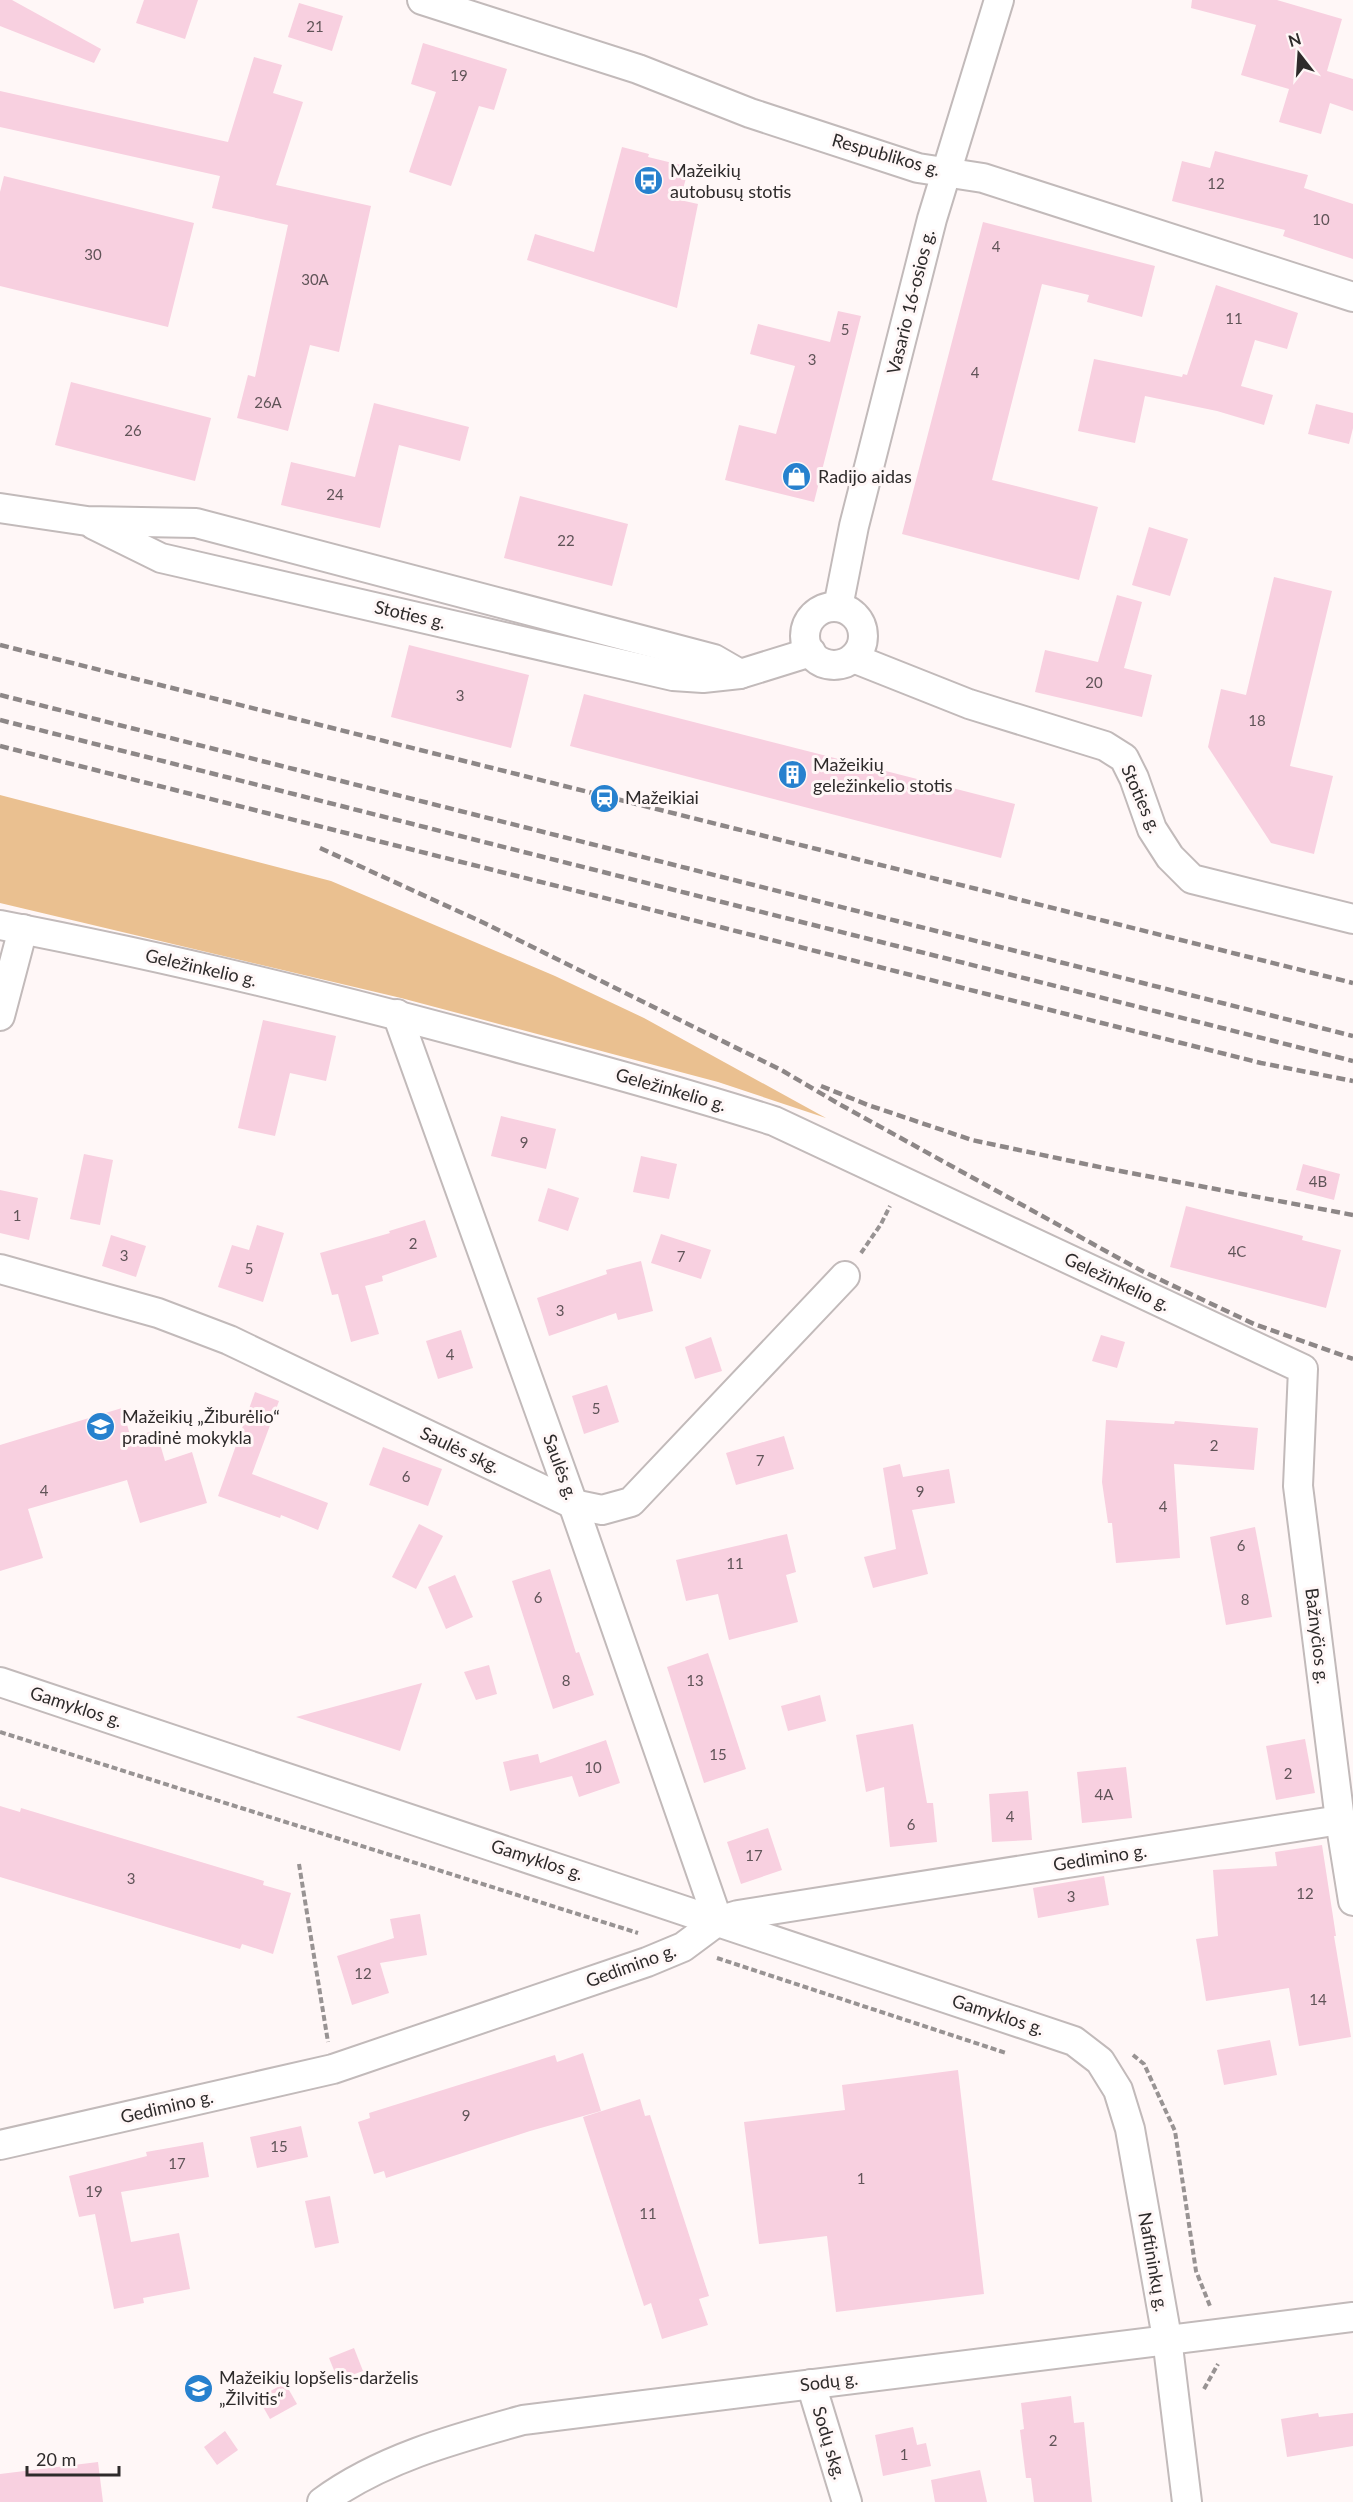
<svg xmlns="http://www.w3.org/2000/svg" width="1353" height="2502" font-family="Lato,sans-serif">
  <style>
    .green { fill: #eac090 }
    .building { fill: #f8d0e0 }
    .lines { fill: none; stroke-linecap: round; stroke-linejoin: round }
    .street-casing { stroke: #c2baba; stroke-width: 32 }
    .path { stroke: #989393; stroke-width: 4; stroke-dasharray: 6 3; stroke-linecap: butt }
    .street { stroke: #fff; stroke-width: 28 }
    .rail { stroke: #8d8787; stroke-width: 4.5; stroke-dasharray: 9 4.5; stroke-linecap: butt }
    .labels { text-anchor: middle; stroke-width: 6; stroke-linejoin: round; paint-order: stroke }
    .number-label { font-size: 15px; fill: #605458 }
    .street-label { font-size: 18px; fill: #2e2b2b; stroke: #fff7f7 }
    .poi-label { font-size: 18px; fill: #2e2b2b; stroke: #fff7f7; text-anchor: start }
  </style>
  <rect width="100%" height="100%" fill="#fff7f7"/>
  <polygon class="green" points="0,795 331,881 555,976 644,1018 826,1118 718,1082 401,998 0,903"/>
  <g class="building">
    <polygon points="0,0 12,0 101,49 94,63 0,26"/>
    <polygon points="144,0 198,0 185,39 136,23"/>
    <polygon points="1192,0 1277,0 1342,19 1327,71 1353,79 1353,111 1330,103 1321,134 1279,122 1289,89 1241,75 1256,25 1191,8"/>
    <polygon points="299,3 343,16 332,51 288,37"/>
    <polygon points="423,43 507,69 494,110 479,106 451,186 409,172 436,92 411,84"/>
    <polygon points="254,57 282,65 273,93 303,102 276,185 371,206 339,352 310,345 288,431 237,418 248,375 255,377 288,225 212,208 220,176 0,127 0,91 228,142"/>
    <polygon points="622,147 649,154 648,157 689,167 680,200 698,204 677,308 527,260 535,234 594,252"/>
    <polygon points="1215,151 1308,175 1304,188 1353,204 1353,259 1283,236 1285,230 1172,201 1182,161 1210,168"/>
    <polygon points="4,176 194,223 168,327 0,286 0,192"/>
    <polygon points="983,222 1155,266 1142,317 1087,302 1089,295 1042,284 992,480 1098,507 1079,580 902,534"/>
    <polygon points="1216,285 1298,313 1287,349 1255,340 1241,386 1273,395 1264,425 1217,411 1145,396 1135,443 1078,431 1094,359 1182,377 1183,374 1187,375"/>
    <polygon points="838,311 861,316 814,502 725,480 739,425 776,434 795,366 750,354 758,324 830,342"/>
    <polygon points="71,382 211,418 195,481 55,445"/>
    <polygon points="374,403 469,427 460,461 399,445 380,528 281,505 291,462 355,477"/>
    <polygon points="1316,404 1353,413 1353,428 1349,444 1308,434"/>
    <polygon points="520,496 628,524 612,586 504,558"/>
    <polygon points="1149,527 1188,539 1170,596 1132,585"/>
    <polygon points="1274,577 1332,591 1290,766 1333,776 1314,854 1271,843 1208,747 1221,689 1246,695"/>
    <polygon points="1117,595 1142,602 1124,668 1152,675 1142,717 1035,692 1045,650 1098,662"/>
    <polygon points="409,645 529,675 511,748 391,717"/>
    <polygon points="584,694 1015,804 1001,858 570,746"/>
    <polygon points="263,1020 336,1036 326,1081 290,1073 275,1136 238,1128"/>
    <polygon points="501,1116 556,1129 546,1169 491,1156"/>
    <polygon points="84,1154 113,1160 100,1225 70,1219"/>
    <polygon points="641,1156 677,1164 669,1199 633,1192"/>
    <polygon points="1303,1164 1340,1174 1334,1200 1296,1190"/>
    <polygon points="548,1188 579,1198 568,1231 538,1221"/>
    <polygon points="0,1190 38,1198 29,1240 0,1233"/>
    <polygon points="1186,1206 1303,1236 1302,1240 1341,1250 1326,1308 1170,1267"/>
    <polygon points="425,1220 437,1257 382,1276 383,1281 365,1286 379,1334 351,1342 338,1294 332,1295 320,1253 390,1233 389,1231"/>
    <polygon points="257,1225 284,1233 263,1302 218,1287 232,1245 249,1250"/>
    <polygon points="661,1234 711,1250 701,1279 651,1263"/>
    <polygon points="111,1235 146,1246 136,1277 102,1266"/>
    <polygon points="641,1261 653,1311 618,1320 616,1313 549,1336 537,1298 607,1274 606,1270"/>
    <polygon points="461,1330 473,1368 438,1379 426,1341"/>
    <polygon points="1101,1335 1125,1342 1117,1368 1092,1361"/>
    <polygon points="711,1337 722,1371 695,1379 685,1347"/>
    <polygon points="607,1385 619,1422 584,1434 572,1396"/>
    <polygon points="255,1392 279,1401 252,1474 328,1503 318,1530 281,1515 280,1518 218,1496"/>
    <polygon points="122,1408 131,1438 156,1430 165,1461 192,1452 207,1503 140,1523 127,1480 28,1509 43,1558 0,1571 0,1445"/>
    <polygon points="1106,1420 1174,1424 1175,1421 1258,1428 1254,1470 1174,1464 1180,1558 1116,1563 1112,1523 1108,1523 1102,1482"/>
    <polygon points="784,1436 794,1469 736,1485 726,1453"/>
    <polygon points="383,1447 442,1469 428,1506 369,1485"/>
    <polygon points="900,1464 903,1477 949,1469 955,1503 912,1510 928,1574 873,1588 864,1557 896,1549 883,1468"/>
    <polygon points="419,1524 443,1536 416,1589 392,1577"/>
    <polygon points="1255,1527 1272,1617 1226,1625 1210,1537"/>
    <polygon points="787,1534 796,1572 786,1575 798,1622 729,1640 718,1594 686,1601 676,1560"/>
    <polygon points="550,1569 576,1653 579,1652 594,1695 553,1709 512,1581"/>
    <polygon points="455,1575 473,1617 446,1629 428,1587"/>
    <polygon points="708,1653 746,1769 704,1783 667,1667"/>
    <polygon points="489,1665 497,1694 476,1700 464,1672"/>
    <polygon points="422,1683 400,1751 296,1717"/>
    <polygon points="820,1695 826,1721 788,1731 781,1706"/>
    <polygon points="913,1724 927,1803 933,1803 937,1842 890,1847 884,1787 866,1792 856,1735"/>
    <polygon points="1305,1739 1315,1793 1276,1800 1266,1746"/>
    <polygon points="606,1740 620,1783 579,1797 572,1776 510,1791 503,1762 538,1754 540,1763"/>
    <polygon points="1126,1767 1132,1818 1082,1823 1077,1772"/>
    <polygon points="1028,1791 1032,1840 992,1842 989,1794"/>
    <polygon points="0,1806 20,1812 21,1808 264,1881 263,1885 291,1893 273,1954 242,1944 240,1949 0,1877"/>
    <polygon points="768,1828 782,1870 741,1884 727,1842"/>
    <polygon points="1322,1845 1336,1936 1334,1936 1351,2037 1299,2046 1289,1988 1206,2001 1196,1939 1218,1936 1213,1870 1277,1866 1275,1852"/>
    <polygon points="1104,1876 1109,1905 1038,1918 1033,1888"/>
    <polygon points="420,1914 427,1955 380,1963 389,1993 352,2005 337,1956 394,1938 390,1919"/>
    <polygon points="1270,2040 1277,2075 1224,2085 1217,2050"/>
    <polygon points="583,2053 601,2111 530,2131 386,2178 384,2171 374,2174 358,2122 370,2118 369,2113 555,2055 557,2062"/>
    <polygon points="958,2070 984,2294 836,2312 827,2236 759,2244 744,2122 845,2110 842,2085"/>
    <polygon points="640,2099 645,2116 650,2115 709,2296 699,2299 708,2325 662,2339 651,2303 644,2306 583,2117"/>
    <polygon points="301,2126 308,2157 257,2168 250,2137"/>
    <polygon points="203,2142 209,2177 121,2192 131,2242 179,2233 190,2289 143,2298 144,2303 114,2309 95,2214 79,2217 69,2176 147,2156 146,2152"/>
    <polygon points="330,2196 339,2243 315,2248 305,2201"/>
    <polygon points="354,2348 363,2371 338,2380 329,2358"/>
    <polygon points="285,2383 297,2404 270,2419 258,2398"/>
    <polygon points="1071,2396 1074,2423 1084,2422 1092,2502 1034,2502 1031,2478 1026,2478 1020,2430 1024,2429 1021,2403"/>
    <polygon points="1318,2413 1319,2417 1353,2413 1353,2446 1287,2457 1281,2419"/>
    <polygon points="913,2427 917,2445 926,2443 931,2466 883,2476 875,2435"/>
    <polygon points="225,2431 238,2450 217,2465 204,2447"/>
    <polygon points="98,2462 103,2502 0,2502 0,2474"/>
    <polygon points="980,2470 987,2502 935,2502 931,2480"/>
  </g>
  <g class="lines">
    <defs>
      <g id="street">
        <polyline points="422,0 638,69 750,113 918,168 983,178 1353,297"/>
        <polyline points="0,508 87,521 196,523 714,659 740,674"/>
        <polyline points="94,525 161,558 673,676 703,678 740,674 811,652"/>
        <polyline points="838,607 854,526 932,219 999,0"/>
        <circle cx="834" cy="636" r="29"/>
        <polyline points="853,658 969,704 1105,746 1124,758 1134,778 1152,829 1170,857 1192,879 1353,919"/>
        <path d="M0,925C177,959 352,1002 526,1050C609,1072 692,1095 774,1121L1303,1369L1298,1486L1340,1820L1353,1901"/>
        <polyline points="397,1014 573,1504 718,1921"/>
        <polyline points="0,1016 23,929"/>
        <polyline points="0,1269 158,1313 229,1340 573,1504 602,1510 631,1502 845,1276"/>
        <polyline points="0,1682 1074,2041 1100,2061 1118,2090 1130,2129 1167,2338 1187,2502"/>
        <polyline points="0,2145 333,2069 647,1962 683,1947 718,1921 738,1915 1340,1820"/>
        <polyline points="811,2384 847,2502"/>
        <path d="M322,2502C380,2459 454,2439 523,2420L1353,2317"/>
      </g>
    </defs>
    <use href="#street" class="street-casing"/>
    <g class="path">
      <polyline points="861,1253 881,1224 890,1206"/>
      <polyline points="0,1732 638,1933"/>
      <polyline points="299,1864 328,2042"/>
      <polyline points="717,1958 1006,2053"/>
      <polyline points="1133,2055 1144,2064 1175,2131 1196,2271 1210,2306"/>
      <polyline points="1204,2389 1218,2364"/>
    </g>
    <use href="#street" class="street"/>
    <g class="rail">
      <polyline points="0,645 1353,983"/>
      <polyline points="0,695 1353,1036"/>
      <polyline points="0,720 1353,1061"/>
      <polyline points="0,746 1261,1063 1353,1081"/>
      <polyline points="320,848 482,922 783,1071 839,1104 1142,1271 1254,1324 1353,1359"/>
      <polyline points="821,1086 868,1105 972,1140 1104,1168 1353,1215"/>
    </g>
  </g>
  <defs>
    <symbol id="bus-disc" viewBox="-11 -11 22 22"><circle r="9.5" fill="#2781ce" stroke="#fff7f7"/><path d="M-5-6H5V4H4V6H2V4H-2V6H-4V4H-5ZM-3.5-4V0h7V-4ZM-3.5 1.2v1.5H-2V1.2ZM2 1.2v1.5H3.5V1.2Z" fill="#fff"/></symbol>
    <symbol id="shop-disc" viewBox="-11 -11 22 22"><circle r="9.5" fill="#2781ce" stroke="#fff7f7"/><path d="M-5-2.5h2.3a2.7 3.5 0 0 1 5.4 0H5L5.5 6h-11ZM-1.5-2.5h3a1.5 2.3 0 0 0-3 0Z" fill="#fff"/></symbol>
    <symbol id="building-disc" viewBox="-11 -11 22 22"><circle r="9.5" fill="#2781ce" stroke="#fff7f7"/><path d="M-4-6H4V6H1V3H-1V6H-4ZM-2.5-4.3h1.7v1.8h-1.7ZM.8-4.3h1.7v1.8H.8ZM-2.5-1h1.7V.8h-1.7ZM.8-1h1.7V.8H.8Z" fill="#fff"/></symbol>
    <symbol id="station-disc" viewBox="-11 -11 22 22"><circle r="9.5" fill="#2781ce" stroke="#fff7f7"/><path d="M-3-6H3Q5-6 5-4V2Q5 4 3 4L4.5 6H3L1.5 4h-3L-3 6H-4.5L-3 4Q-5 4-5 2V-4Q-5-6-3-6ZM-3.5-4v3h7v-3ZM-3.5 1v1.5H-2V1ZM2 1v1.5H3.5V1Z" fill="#fff"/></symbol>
    <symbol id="school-disc" viewBox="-11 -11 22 22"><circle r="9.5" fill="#2781ce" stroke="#fff7f7"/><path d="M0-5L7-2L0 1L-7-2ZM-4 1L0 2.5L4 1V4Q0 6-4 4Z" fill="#fff"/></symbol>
  </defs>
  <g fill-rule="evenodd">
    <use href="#bus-disc" x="632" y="164" width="33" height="33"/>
    <use href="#shop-disc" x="780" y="460" width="33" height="33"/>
    <use href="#building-disc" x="776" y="758" width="33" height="33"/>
    <use href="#station-disc" x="588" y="782" width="33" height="33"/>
    <use href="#school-disc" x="84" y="1410" width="33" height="33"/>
    <use href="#school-disc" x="182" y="2372" width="33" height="33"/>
  </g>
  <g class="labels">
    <g class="number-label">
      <text x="315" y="32">21</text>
      <text x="459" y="81">19</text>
      <text x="1216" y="189">12</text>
      <text x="1321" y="225">10</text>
      <text x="996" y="252">4</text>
      <text x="93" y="260">30</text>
      <text x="315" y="285">30A</text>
      <text x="1234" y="324">11</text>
      <text x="845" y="335">5</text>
      <text x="812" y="365">3</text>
      <text x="975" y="378">4</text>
      <text x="268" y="408">26A</text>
      <text x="133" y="436">26</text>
      <text x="335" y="500">24</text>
      <text x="566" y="546">22</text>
      <text x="1094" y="688">20</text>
      <text x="460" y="701">3</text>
      <text x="1257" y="726">18</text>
      <text x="524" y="1148">9</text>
      <text x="1318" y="1187">4B</text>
      <text x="17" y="1221">1</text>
      <text x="413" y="1249">2</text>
      <text x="1237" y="1257">4C</text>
      <text x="124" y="1261">3</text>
      <text x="681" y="1262">7</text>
      <text x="249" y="1274">5</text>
      <text x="560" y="1316">3</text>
      <text x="450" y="1360">4</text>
      <text x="596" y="1414">5</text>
      <text x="1214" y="1451">2</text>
      <text x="760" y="1466">7</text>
      <text x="406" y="1482">6</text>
      <text x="44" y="1496">4</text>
      <text x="920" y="1497">9</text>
      <text x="1163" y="1512">4</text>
      <text x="1241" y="1551">6</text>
      <text x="735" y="1569">11</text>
      <text x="538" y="1603">6</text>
      <text x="1245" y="1605">8</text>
      <text x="566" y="1686">8</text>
      <text x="695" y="1686">13</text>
      <text x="718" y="1760">15</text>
      <text x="593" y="1773">10</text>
      <text x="1288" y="1779">2</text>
      <text x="1104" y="1800">4A</text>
      <text x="1010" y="1822">4</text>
      <text x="911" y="1830">6</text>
      <text x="754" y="1861">17</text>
      <text x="131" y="1884">3</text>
      <text x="1305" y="1899">12</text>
      <text x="1071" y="1902">3</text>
      <text x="363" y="1979">12</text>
      <text x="1318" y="2005">14</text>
      <text x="466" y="2121">9</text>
      <text x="279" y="2152">15</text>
      <text x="177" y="2169">17</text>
      <text x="861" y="2184">1</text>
      <text x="94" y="2197">19</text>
      <text x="648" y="2219">11</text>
      <text x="1053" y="2446">2</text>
      <text x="904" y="2460">1</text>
    </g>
    <g class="street-label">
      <text transform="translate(886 155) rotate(16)" y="6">Respublikos g.</text>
      <text transform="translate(911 302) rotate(-76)" y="6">Vasario 16-osios g.</text>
      <text transform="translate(410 615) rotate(13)" y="6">Stoties g.</text>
      <text transform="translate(1141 799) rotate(66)" y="6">Stoties g.</text>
      <text transform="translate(201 968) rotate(13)" y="6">Geležinkelio g.</text>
      <text transform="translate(671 1090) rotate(16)" y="6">Geležinkelio g.</text>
      <text transform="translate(1117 1282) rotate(25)" y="6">Geležinkelio g.</text>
      <text transform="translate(460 1450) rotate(25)" y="6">Saulės skg.</text>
      <text transform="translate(560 1467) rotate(70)" y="6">Saulės g.</text>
      <text transform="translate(1317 1636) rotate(83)" y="6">Bažnyčios g.</text>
      <text transform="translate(76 1707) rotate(18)" y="6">Gamyklos g.</text>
      <text transform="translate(1100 1858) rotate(-9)" y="6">Gedimino g.</text>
      <text transform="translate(537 1860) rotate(18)" y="6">Gamyklos g.</text>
      <text transform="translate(631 1966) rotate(-20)" y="6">Gedimino g.</text>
      <text transform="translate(998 2015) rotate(18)" y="6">Gamyklos g.</text>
      <text transform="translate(167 2107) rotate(-13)" y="6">Gedimino g.</text>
      <text transform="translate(1153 2262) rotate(80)" y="6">Naftininkų g.</text>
      <text transform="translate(829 2382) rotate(-7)" y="6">Sodų g.</text>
      <text transform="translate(829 2443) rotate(73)" y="6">Sodų skg.</text>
    </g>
    <g class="poi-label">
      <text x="670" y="177">Mažeikių<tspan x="670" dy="21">autobusų stotis</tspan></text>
      <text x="818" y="483">Radijo aidas</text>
      <text x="813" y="771">Mažeikių<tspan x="813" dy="21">geležinkelio stotis</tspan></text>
      <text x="625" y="804">Mažeikiai</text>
      <text x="122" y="1423">Mažeikių „Žiburėlio“<tspan x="122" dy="21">pradinė mokykla</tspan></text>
      <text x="219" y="2384">Mažeikių lopšelis-darželis<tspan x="219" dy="21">„Žilvitis“</tspan></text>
    </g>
  </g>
  <g transform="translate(1299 54) rotate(343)" stroke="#fff7f7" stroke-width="4.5" paint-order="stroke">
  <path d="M0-4.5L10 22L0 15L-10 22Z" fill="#2e2b2b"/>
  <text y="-9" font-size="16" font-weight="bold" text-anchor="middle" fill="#2e2b2b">N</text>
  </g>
  <path d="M27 2466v9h92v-9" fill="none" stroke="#2e2b2b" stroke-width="3"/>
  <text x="36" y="2466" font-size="18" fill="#2e2b2b" stroke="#fff7f7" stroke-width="4.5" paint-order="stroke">20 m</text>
</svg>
